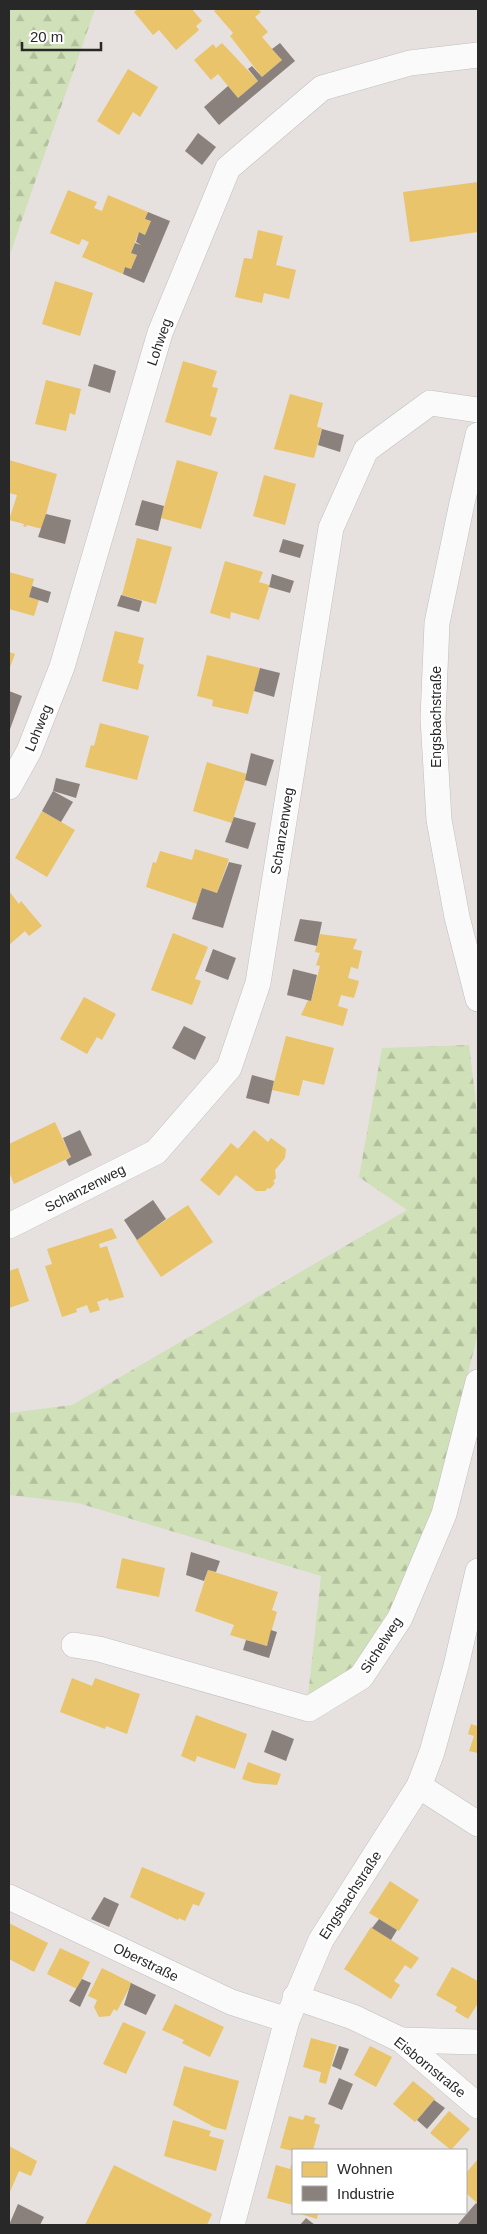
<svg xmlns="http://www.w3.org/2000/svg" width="487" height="2234" font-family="Arial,sans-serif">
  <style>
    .forest { fill: url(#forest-firs) }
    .homes { fill: #e9c46a }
    .industry { fill: #8a817c }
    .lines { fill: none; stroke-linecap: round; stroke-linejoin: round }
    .minor-casing { stroke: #c0bfbf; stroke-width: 26 }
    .minor { stroke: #fbfafa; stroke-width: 25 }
    .labels { text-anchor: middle; stroke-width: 5; stroke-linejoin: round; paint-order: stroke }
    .street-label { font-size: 14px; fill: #282828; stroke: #fff }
  </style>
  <defs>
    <pattern id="forest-firs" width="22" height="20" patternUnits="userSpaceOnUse" patternTransform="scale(1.25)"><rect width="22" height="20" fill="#d0e0b8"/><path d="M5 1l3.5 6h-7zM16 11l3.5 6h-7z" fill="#b3c09e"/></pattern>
  </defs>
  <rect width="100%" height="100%" fill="#e6e1de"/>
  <g class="forest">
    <polygon points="9,9 95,9 9,257"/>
    <polygon points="469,1045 476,1103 478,1158 478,1334 431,1515 394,1611 351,1668 320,1693 308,1696 321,1576 78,1503 9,1495 9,1413 72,1405 407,1210 359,1177 382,1048"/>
  </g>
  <g class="homes">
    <polygon points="138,9 192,9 202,21 196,26 199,30 176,50 159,30 153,35 134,12"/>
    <polygon points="217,9 258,9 261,12 255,17 268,32 262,37 282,60 262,77 230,36 233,33 214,11"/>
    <polygon points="222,43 258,81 238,98 218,74 211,80 194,60 213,44 216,48"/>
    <polygon points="128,69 158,87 140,117 133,112 119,135 97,121"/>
    <polygon points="478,182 478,232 410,242 403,192"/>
    <polygon points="68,190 97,202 94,208 102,211 108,195 148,212 145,219 151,221 145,235 139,232 131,253 137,255 131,269 125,267 123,274 82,257 89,242 82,239 79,245 50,233"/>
    <polygon points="258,230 283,236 276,265 296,270 289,299 264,293 262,303 235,297 244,258 252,259"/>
    <polygon points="55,281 93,293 80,336 42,324"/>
    <polygon points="183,361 217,371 212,387 218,388 210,416 217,418 211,436 165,422"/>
    <polygon points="46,380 81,389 75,415 70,413 66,431 35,424"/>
    <polygon points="290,394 323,403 317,427 322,428 314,458 274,449"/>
    <polygon points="9,460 57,474 42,529 27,525 26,527 23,526 24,524 9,520 17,495 9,493"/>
    <polygon points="177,460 218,472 201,529 161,518"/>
    <polygon points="264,475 296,484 285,525 253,516"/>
    <polygon points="137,538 172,547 156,604 122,595"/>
    <polygon points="225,561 263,572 259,582 269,585 269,587 259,620 231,612 230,619 210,613"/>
    <polygon points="9,572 34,579 29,597 39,600 34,616 9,609"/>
    <polygon points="115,631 144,638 138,663 144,665 138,690 102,681"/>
    <polygon points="9,652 15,654 9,670"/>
    <polygon points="207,655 260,668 248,714 212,706 213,700 197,696"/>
    <polygon points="100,723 149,736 137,780 85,767 91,745 94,746"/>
    <polygon points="207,762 247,774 232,823 193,811"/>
    <polygon points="42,811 75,830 47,877 15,858"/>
    <polygon points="195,849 229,859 217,893 202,888 197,904 146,887 153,862 156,863 160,851 192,860"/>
    <polygon points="9,891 19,904 21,901 42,926 29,936 25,931 9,945"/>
    <polygon points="173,933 208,947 195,979 201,981 192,1005 151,990"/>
    <polygon points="320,934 357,939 353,949 362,951 358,969 351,967 348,978 359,981 354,998 341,995 338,1006 348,1009 343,1026 301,1015 308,1000 311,1001 320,966 316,965 320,953 315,952"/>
    <polygon points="84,997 116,1014 102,1040 97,1037 87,1054 60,1039"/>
    <polygon points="286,1036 334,1048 324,1085 303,1080 299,1096 272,1090"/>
    <polygon points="55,1122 71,1157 14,1184 9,1172 9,1144"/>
    <polygon points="254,1130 268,1142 271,1138 286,1149 285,1158 275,1170 276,1178 273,1181 275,1183 270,1189 268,1188 265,1191 256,1191 236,1175 219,1196 200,1180 231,1143 238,1149"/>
    <polygon points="188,1205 213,1242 161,1277 136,1240"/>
    <polygon points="112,1228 117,1238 99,1244 100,1248 107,1246 124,1297 109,1301 108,1298 97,1302 100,1310 90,1313 87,1305 76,1309 77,1312 62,1317 45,1266 52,1264 47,1249"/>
    <polygon points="18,1268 29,1301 9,1308 9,1271"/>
    <polygon points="122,1558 165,1568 159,1597 116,1588"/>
    <polygon points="208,1570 278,1592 272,1610 277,1612 267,1646 230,1635 234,1625 195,1611"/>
    <polygon points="72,1678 92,1686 95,1678 140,1694 127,1734 106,1726 105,1729 60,1712"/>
    <polygon points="196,1715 247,1734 235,1769 197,1756 195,1762 181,1756"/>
    <polygon points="478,1722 478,1753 469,1751 474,1736 468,1734 471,1724 477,1726"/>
    <polygon points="248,1762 281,1774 277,1785 254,1783 242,1779"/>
    <polygon points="142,1867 205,1893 199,1906 193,1904 185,1921 179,1918 178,1920 130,1897"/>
    <polygon points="390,1881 419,1900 399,1931 369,1913"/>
    <polygon points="9,1923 48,1943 34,1972 9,1959"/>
    <polygon points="371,1927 419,1958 411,1969 405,1965 394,1981 400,1985 391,1999 344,1969"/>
    <polygon points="60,1948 90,1962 77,1989 47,1974"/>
    <polygon points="452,1967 478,1981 478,2003 468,2019 455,2011 457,2007 436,1995"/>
    <polygon points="102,1968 132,1983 117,2011 114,2009 110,2016 99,2017 94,2007 97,2000 88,1996"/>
    <polygon points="175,2004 224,2027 210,2057 182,2043 184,2040 162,2030"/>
    <polygon points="123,2022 146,2032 126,2074 103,2064"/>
    <polygon points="311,2038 337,2045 326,2084 319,2082 321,2072 303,2067"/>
    <polygon points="370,2046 392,2057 376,2087 354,2075"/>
    <polygon points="184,2066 239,2081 226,2130 214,2127 173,2105"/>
    <polygon points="413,2081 435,2099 415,2122 393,2104"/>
    <polygon points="449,2111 470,2129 451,2150 430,2133"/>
    <polygon points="305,2115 316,2118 314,2123 320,2125 313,2150 293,2151 280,2148 289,2116 303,2120"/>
    <polygon points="173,2120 211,2131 209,2136 224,2140 216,2171 164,2156"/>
    <polygon points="9,2146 37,2161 31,2176 19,2171 9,2194"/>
    <polygon points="478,2159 478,2204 466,2193 466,2173"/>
    <polygon points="293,2160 293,2205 267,2198 276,2165 290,2169"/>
    <polygon points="114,2165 212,2214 207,2225 85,2225"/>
    <polygon points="297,2213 318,2213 317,2219"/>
  </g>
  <g class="industry">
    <polygon points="280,43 295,61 219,125 204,107 228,86 238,98 258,81 248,69 252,66 262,77 282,60 272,49"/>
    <polygon points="198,133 216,147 202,165 185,151"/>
    <polygon points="148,212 170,221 144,283 123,274 125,267 131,269 137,255 131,253 135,243 141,245 136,242 139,232 145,235 151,221 145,219"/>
    <polygon points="94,364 116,371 110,393 88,386"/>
    <polygon points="322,429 344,435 340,452 318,445"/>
    <polygon points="142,500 164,506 158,531 135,525"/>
    <polygon points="46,514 71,520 65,544 38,537"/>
    <polygon points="283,539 304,545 300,558 279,552"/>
    <polygon points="272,574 294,581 290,593 269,587"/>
    <polygon points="32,586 51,592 48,603 29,597"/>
    <polygon points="121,595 142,601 139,612 117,606"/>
    <polygon points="260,668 280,673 274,697 254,691"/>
    <polygon points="9,691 22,696 9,732"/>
    <polygon points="251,753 274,760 266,786 245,780"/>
    <polygon points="56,778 80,784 76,798 53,791"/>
    <polygon points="53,791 73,802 61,822 42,811"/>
    <polygon points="234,817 256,823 248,849 225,842"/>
    <polygon points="229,862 242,865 223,928 192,919 202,888 217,893"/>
    <polygon points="300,919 322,922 317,946 294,941"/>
    <polygon points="213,949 236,958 228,980 205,971"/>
    <polygon points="293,969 317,975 311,1001 287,995"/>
    <polygon points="184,1026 206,1037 195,1060 172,1048"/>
    <polygon points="252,1075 274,1081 269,1104 246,1098"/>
    <polygon points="80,1130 92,1155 69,1166 66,1160 71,1157 63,1138"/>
    <polygon points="153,1200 166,1219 137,1240 124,1220"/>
    <polygon points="191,1552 220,1561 216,1572 208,1570 204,1581 186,1575"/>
    <polygon points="271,1630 277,1632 269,1658 243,1650 246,1640 267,1646"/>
    <polygon points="272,1730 294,1739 286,1761 264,1752"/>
    <polygon points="104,1897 119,1904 109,1927 91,1919"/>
    <polygon points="379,1919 397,1930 391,1940 372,1928"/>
    <polygon points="82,1979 91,1983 80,2007 69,2001"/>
    <polygon points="131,1983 156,1995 146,2015 124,2005"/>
    <polygon points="339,2046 349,2049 341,2070 332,2066"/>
    <polygon points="339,2078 353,2084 342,2110 328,2104"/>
    <polygon points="434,2100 445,2108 427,2129 417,2120"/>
    <polygon points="476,2203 478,2205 478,2225 460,2225 458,2224"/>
    <polygon points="18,2204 44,2217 40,2225 9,2225"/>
    <polygon points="306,2218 315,2225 300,2225"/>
  </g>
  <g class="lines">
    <defs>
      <g id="minor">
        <polyline points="478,435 462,503 437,623 433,718 439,820 457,917 478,999"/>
        <polyline points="9,787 29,751 62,667 160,333 228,168 322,88 410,63 478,55"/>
        <polyline points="9,1226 156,1152 229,1068 258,983 331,528 366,450 430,403 478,410"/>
        <polyline points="74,1645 99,1649 309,1709 361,1677 400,1618 444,1514 478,1382"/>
        <polyline points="419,1786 478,1824"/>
        <polyline points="9,1897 231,2002 287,2020"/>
        <polyline points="295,1997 353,2017 401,2040 478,2106"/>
        <polyline points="401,2040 478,2042"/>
        <polyline points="232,2225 287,2020 321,1940 419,1786 432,1752 456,1666 478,1571"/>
      </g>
    </defs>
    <use href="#minor" class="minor-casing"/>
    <use href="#minor" class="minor"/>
  </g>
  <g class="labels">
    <g class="street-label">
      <text transform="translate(159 342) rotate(-71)" y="5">Lohweg</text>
      <text transform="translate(436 717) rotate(-90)" y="5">Engsbachstraße</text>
      <text transform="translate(38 728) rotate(-68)" y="5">Lohweg</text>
      <text transform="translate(282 831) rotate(-81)" y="5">Schanzenweg</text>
      <text transform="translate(85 1188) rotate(-27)" y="5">Schanzenweg</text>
      <text transform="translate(381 1645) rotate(-57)" y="5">Sichelweg</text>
      <text transform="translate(350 1895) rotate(-57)" y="5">Engsbachstraße</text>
      <text transform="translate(146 1962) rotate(26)" y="5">Oberstraße</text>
      <text transform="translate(430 2067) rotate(39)" y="5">Eisbornstraße</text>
    </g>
  </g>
  <rect width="487" height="2234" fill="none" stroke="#282828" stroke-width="20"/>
  <rect x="292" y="2149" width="175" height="65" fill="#ffffff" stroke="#a9a9a9"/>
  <rect x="302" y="2162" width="25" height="15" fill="#e9c46a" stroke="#a9a9a9"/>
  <text x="337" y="2174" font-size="15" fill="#282828">Wohnen</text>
  <rect x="302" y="2186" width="25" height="15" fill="#8a817c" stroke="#a9a9a9"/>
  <text x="337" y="2199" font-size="15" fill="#282828">Industrie</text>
  <path d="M22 42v8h79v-8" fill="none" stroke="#282828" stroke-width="2.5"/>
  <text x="30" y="42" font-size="15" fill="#282828" stroke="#ffffff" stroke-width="4" paint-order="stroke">20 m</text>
</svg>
